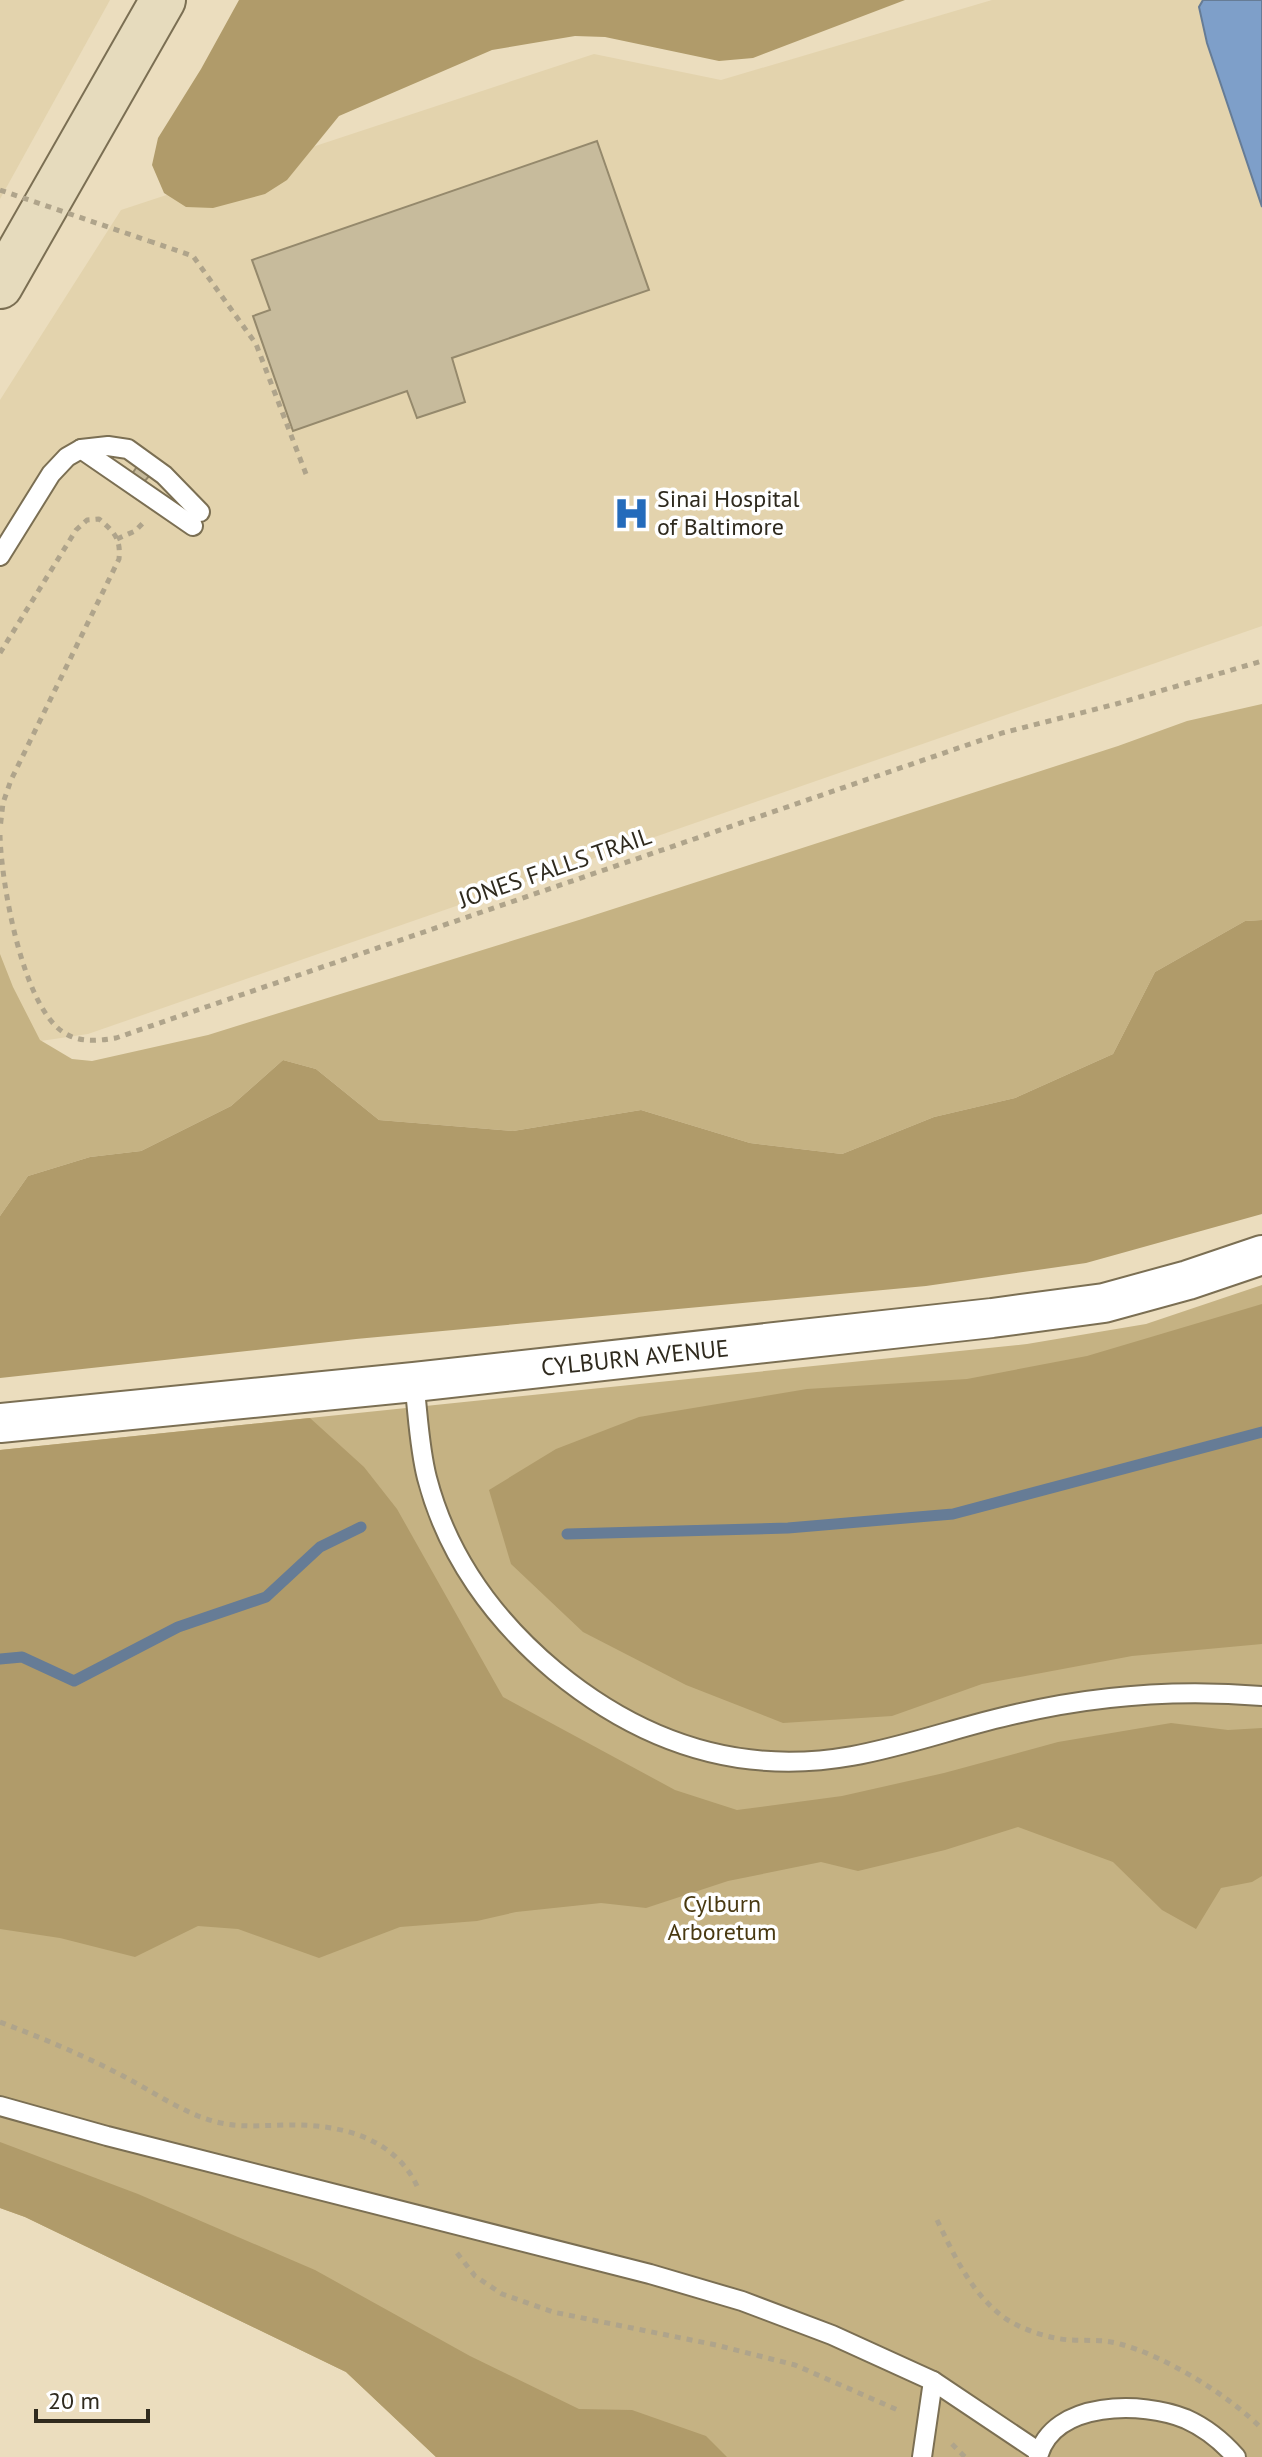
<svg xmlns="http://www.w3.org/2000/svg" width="1262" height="2457" font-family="'PT Sans',sans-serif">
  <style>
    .built { fill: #e3d3ad }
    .green { fill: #c5b283 }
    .forest { fill: #b09b6a }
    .water { fill: #7e9fc9; stroke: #667c96; stroke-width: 2 }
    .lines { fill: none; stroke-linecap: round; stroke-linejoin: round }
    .stream { stroke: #667c96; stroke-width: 11 }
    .building { fill: #c7bb9c; stroke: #95896c; stroke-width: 2 }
    .service-casing { stroke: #7b6f53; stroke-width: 22 }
    .minor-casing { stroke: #7b6f53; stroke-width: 42 }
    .secondary-casing { stroke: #7b6f53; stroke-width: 48 }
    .path { stroke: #afa48b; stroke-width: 5; stroke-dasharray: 6 6; stroke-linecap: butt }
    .service { stroke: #fff; stroke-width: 18 }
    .minor { stroke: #fff; stroke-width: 38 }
    .secondary { stroke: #e6dbbd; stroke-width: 44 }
    .path-bridge { stroke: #afa48b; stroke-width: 5; stroke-dasharray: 6 6; stroke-linecap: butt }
    .labels { text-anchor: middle; stroke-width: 7; stroke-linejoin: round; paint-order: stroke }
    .poi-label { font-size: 24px; fill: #2f2a1e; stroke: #fff; text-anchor: start }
    .street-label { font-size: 24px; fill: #2f2a1e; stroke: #fff }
    .park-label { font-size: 24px; fill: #493911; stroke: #fff }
  </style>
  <rect width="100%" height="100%" fill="#ebddbe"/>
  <g class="built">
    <polygon points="0,0 110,0 0,199"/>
    <polygon points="992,0 1262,0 1262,626 88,1034 0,1047 0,400 121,210 594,54 721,80"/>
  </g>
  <g class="green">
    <polygon points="1262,704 1262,920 1245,921 1155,972 1113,1054 1015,1098 934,1117 842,1154 750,1143 641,1110 513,1131 379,1120 316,1069 283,1060 231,1106 141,1151 90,1157 28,1176 0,1216 0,954 13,987 40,1040 72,1059 92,1061 208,1035 579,920 1118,746 1187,721"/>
    <polygon points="1262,1285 1262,2457 436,2457 346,2372 25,2217 0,2208 0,1450 1027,1344 1146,1324"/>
  </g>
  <g class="forest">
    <polygon points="239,0 905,0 753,58 719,61 605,37 575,36 492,50 339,116 287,180 265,194 213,208 186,207 164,193 152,165 158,138 201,69"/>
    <polygon points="1262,920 1262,1214 1086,1263 926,1286 356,1339 0,1378 0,1216 28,1176 90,1157 141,1151 231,1106 283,1060 316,1069 379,1120 513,1131 641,1110 750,1143 842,1154 934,1117 1015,1098 1113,1054 1155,972 1245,921"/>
    <polygon points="1262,1304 1262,1644 1132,1656 982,1684 892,1716 783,1723 686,1685 583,1632 511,1564 489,1490 556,1449 639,1417 807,1389 967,1379 1087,1356"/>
    <polygon points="310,1418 364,1467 397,1509 503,1697 675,1790 737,1810 842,1796 944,1773 1058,1742 1171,1723 1228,1730 1262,1728 1262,1876 1252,1882 1221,1888 1196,1929 1162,1910 1113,1862 1018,1827 945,1850 858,1871 821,1862 728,1881 646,1908 601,1903 516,1912 477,1921 400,1927 319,1958 238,1929 198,1926 135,1957 60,1938 0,1929 0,1450"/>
    <polygon points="0,2142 138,2194 315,2270 470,2356 579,2409 632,2410 706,2436 727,2457 436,2457 346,2372 25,2217 0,2208"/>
  </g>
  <polygon class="water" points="1203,0 1262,0 1262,207 1207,43 1199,7"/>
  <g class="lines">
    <g class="stream">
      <polyline points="567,1534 788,1528 953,1514 1262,1432"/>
      <polyline points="0,1659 22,1657 74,1681 178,1627 266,1597 320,1547 361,1527"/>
    </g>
  </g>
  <g class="building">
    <polygon points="597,141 649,290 452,358 465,402 417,418 407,391 293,431 253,316 270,310 252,260"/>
    <polygon points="138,465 150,475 144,482 132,474"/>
  </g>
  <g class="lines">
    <defs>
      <g id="service">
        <polyline points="81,449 193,526"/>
        <polyline points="0,556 51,474 67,457 81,449 108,446 128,449 164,475 200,512"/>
        <path d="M414,1382C418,1413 419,1447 427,1478C447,1555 494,1620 555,1671C641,1742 740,1776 852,1756C908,1746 961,1726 1016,1714C1097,1695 1179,1689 1262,1696"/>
        <polyline points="0,2106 107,2136 650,2274 742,2301 832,2335 933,2381 1039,2452"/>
        <polyline points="922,2457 933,2381"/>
        <path d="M1038,2457C1053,2400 1143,2401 1186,2419C1206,2428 1222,2441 1236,2457"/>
      </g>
      <polyline id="minor" points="0,1423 414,1382 992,1318 1104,1303 1188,1280 1262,1255"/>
      <polyline id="secondary" points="0,286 163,0"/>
    </defs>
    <use href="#service" class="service-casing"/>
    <use href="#minor" class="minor-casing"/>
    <use href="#secondary" class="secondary-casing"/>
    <g class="path">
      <polyline points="149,241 193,256 256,344 306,474"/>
      <polyline points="117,539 135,531 143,523"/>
      <path d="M0,653L76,530L87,520L99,519C114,532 121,538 119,559L11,780L3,803L0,829"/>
      <path d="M0,835C1,881 22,1005 63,1032C79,1043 97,1041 116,1038L1002,733L1116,704L1262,661"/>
      <path d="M0,2022C42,2038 83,2055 123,2076C154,2092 187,2116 221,2123C244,2128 265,2125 288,2125C339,2124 394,2137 417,2186"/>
      <path d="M937,2220C954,2255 970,2291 1002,2316C1019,2329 1050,2339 1071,2340C1088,2341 1103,2339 1120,2344C1165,2356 1230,2396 1262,2429"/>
      <polyline points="457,2253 475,2276 502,2294 553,2312 716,2345 795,2365 900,2411"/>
      <polyline points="952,2444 965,2457"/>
    </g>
    <use href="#service" class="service"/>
    <use href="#minor" class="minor"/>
    <use href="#secondary" class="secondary"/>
    <polyline class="path-bridge" points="0,190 149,241"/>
  </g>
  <defs>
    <symbol id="hospital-bare" viewBox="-9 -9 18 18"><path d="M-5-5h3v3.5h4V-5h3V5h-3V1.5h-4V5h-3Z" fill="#246bbb" stroke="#fff" stroke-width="2.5" paint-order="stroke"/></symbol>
  </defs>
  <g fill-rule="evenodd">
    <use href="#hospital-bare" x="606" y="488" width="51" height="51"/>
  </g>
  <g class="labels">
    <g class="poi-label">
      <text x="657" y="507">Sinai Hospital<tspan x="657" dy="28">of Baltimore</tspan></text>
    </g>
    <g class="street-label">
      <text transform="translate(555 868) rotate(-19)" y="8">JONES FALLS TRAIL</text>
      <text transform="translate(635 1358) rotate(-6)" y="8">CYLBURN AVENUE</text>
    </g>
    <g class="park-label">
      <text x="722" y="1912">Cylburn<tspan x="722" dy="28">Arboretum</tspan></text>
    </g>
  </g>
  <path d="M36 2409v12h112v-12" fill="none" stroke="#2f2a1e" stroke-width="4"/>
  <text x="48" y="2409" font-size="24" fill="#2f2a1e" stroke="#ffffff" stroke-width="6" paint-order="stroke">20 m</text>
</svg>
